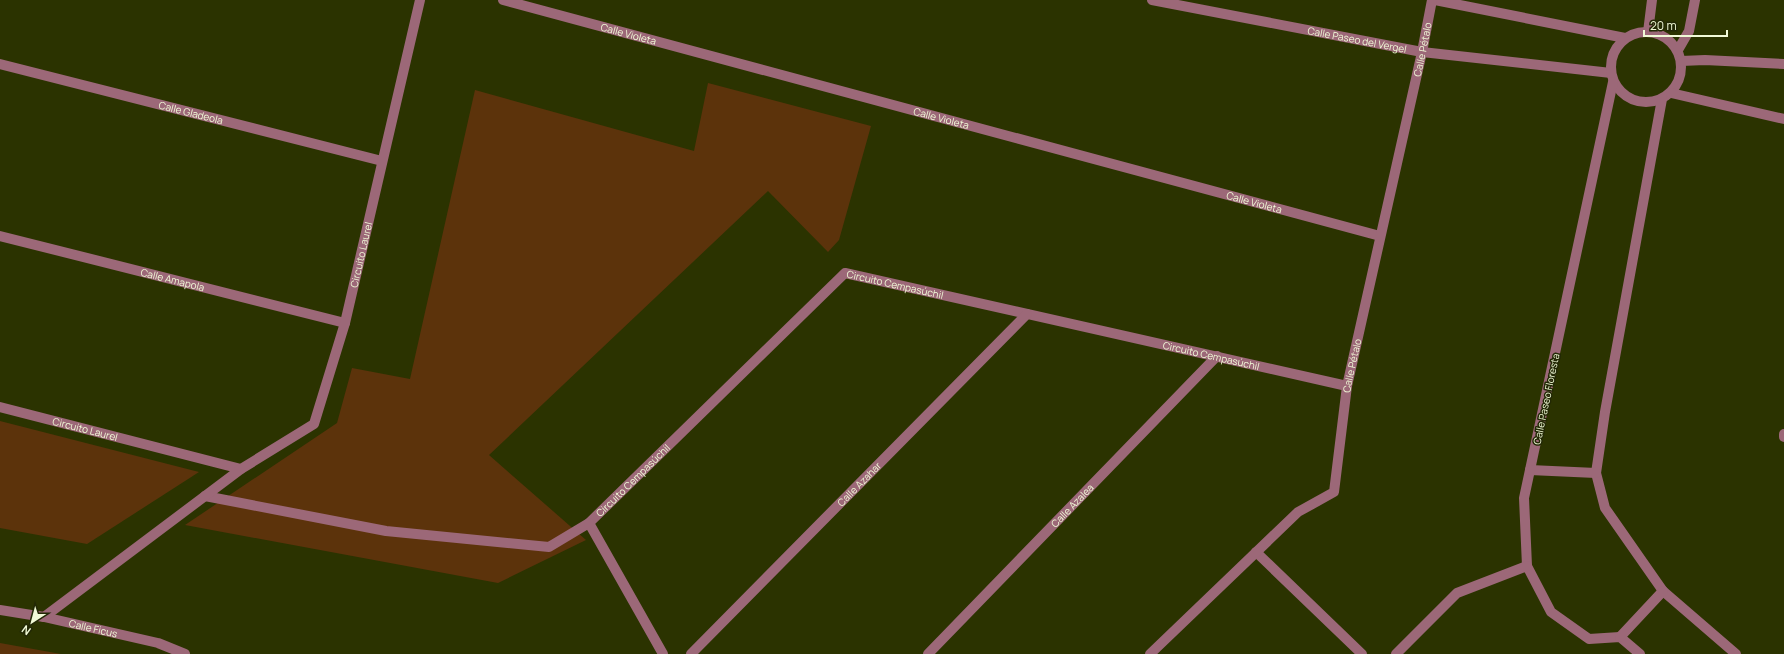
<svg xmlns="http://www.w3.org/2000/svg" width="1784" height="654" font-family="Manrope,sans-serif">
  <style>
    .green { fill: #5c330b }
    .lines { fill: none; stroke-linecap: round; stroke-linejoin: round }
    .minor { stroke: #9c6878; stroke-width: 10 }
    .labels { text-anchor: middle; stroke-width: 3; stroke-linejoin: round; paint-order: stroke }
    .street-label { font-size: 10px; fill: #f1fad7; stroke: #222805 }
  </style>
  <rect width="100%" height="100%" fill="#2b3300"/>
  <g class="green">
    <polygon points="708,83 871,126 839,240 828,252 768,191 489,455 586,540 498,583 185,525 337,423 352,368 410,379 475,90 694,151"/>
    <polygon points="0,421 199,472 87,544 0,528"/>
    <polygon points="0,643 61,654 0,654"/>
  </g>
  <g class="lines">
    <g class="minor">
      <path id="s1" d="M503,0L1380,236"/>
      <path id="s2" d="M1152,0L1422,52L1611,73"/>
      <polyline points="1435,0 1625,38"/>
      <circle cx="1646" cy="67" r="35"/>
      <polyline points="1648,32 1652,0"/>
      <polyline points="1678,50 1689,31 1695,0"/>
      <polyline points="1681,61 1705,60 1784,64"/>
      <path id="s3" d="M0,64L382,161"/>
      <polyline points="1613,82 1524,498 1527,566 1551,612 1589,639 1620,637 1640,654"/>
      <polyline points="1671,93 1784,119"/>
      <polyline points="1662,99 1605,412 1596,473 1605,508 1663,591 1736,654"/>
      <path id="s4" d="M0,236L345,323"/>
      <path id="s5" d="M0,407L241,469"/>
      <polyline points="1784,434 1784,437"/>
      <polyline points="1530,470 1596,473"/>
      <path id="s6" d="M205,496L386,531L549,547L589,523L845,273L1347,386"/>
      <polyline points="589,523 663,654"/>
      <polyline points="1256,552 1362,654"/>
      <path id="s7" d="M0,610L44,617L158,643L185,654"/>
      <path id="s8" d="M44,617L241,469L314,424L345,323L420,0"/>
      <polyline points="1620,637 1663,591"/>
      <path id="s9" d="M691,654L1027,314"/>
      <path id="s10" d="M928,654L1217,356"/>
      <path id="s11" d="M1150,654L1298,512L1334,492L1347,386L1422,52L1432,0"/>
      <polyline points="1396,654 1457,593 1527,566"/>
    </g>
  </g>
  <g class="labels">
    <g class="street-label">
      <text dy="4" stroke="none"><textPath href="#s1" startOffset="130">Calle Violeta</textPath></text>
      <text dy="4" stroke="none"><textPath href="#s2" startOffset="209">Calle Paseo del Vergel</textPath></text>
      <text dy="4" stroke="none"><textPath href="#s11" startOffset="698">Calle Pétalo</textPath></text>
      <text dy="4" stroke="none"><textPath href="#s3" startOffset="197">Calle Gladeola</textPath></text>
      <text dy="4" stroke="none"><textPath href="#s1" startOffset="454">Calle Violeta</textPath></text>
      <text dy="4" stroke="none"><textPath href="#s1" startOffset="778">Calle Violeta</textPath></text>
      <text dy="4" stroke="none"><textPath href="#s8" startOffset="508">Circuito Laurel</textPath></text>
      <text dy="4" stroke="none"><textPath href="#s4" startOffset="178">Calle Amapola</textPath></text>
      <text dy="4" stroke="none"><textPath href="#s6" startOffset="804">Circuito Cempasúchil</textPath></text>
      <text dy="4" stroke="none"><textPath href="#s6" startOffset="1128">Circuito Cempasúchil</textPath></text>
      <text dy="4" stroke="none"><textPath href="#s11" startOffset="374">Calle Pétalo</textPath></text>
      <text transform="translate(1546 399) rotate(-78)" y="4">Calle Paseo Floresta</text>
      <text dy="4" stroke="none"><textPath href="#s5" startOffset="88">Circuito Laurel</textPath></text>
      <text dy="4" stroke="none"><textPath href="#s6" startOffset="456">Circuito Cempasúchil</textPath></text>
      <text dy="4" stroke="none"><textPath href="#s9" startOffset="239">Calle Azahar</textPath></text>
      <text dy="4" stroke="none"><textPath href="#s10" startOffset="207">Calle Azalea</textPath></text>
      <text dy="4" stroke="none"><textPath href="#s7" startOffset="95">Calle Ficus</textPath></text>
    </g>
  </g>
  <g transform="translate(32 622) rotate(216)" stroke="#222805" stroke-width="3" paint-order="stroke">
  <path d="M0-3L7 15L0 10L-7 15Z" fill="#f1fad7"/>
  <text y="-6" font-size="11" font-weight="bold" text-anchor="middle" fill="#f1fad7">N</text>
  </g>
  <path d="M1644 30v6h83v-6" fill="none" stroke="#f1fad7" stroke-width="2"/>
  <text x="1650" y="30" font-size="12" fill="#f1fad7" stroke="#222805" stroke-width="3" paint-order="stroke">20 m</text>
</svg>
